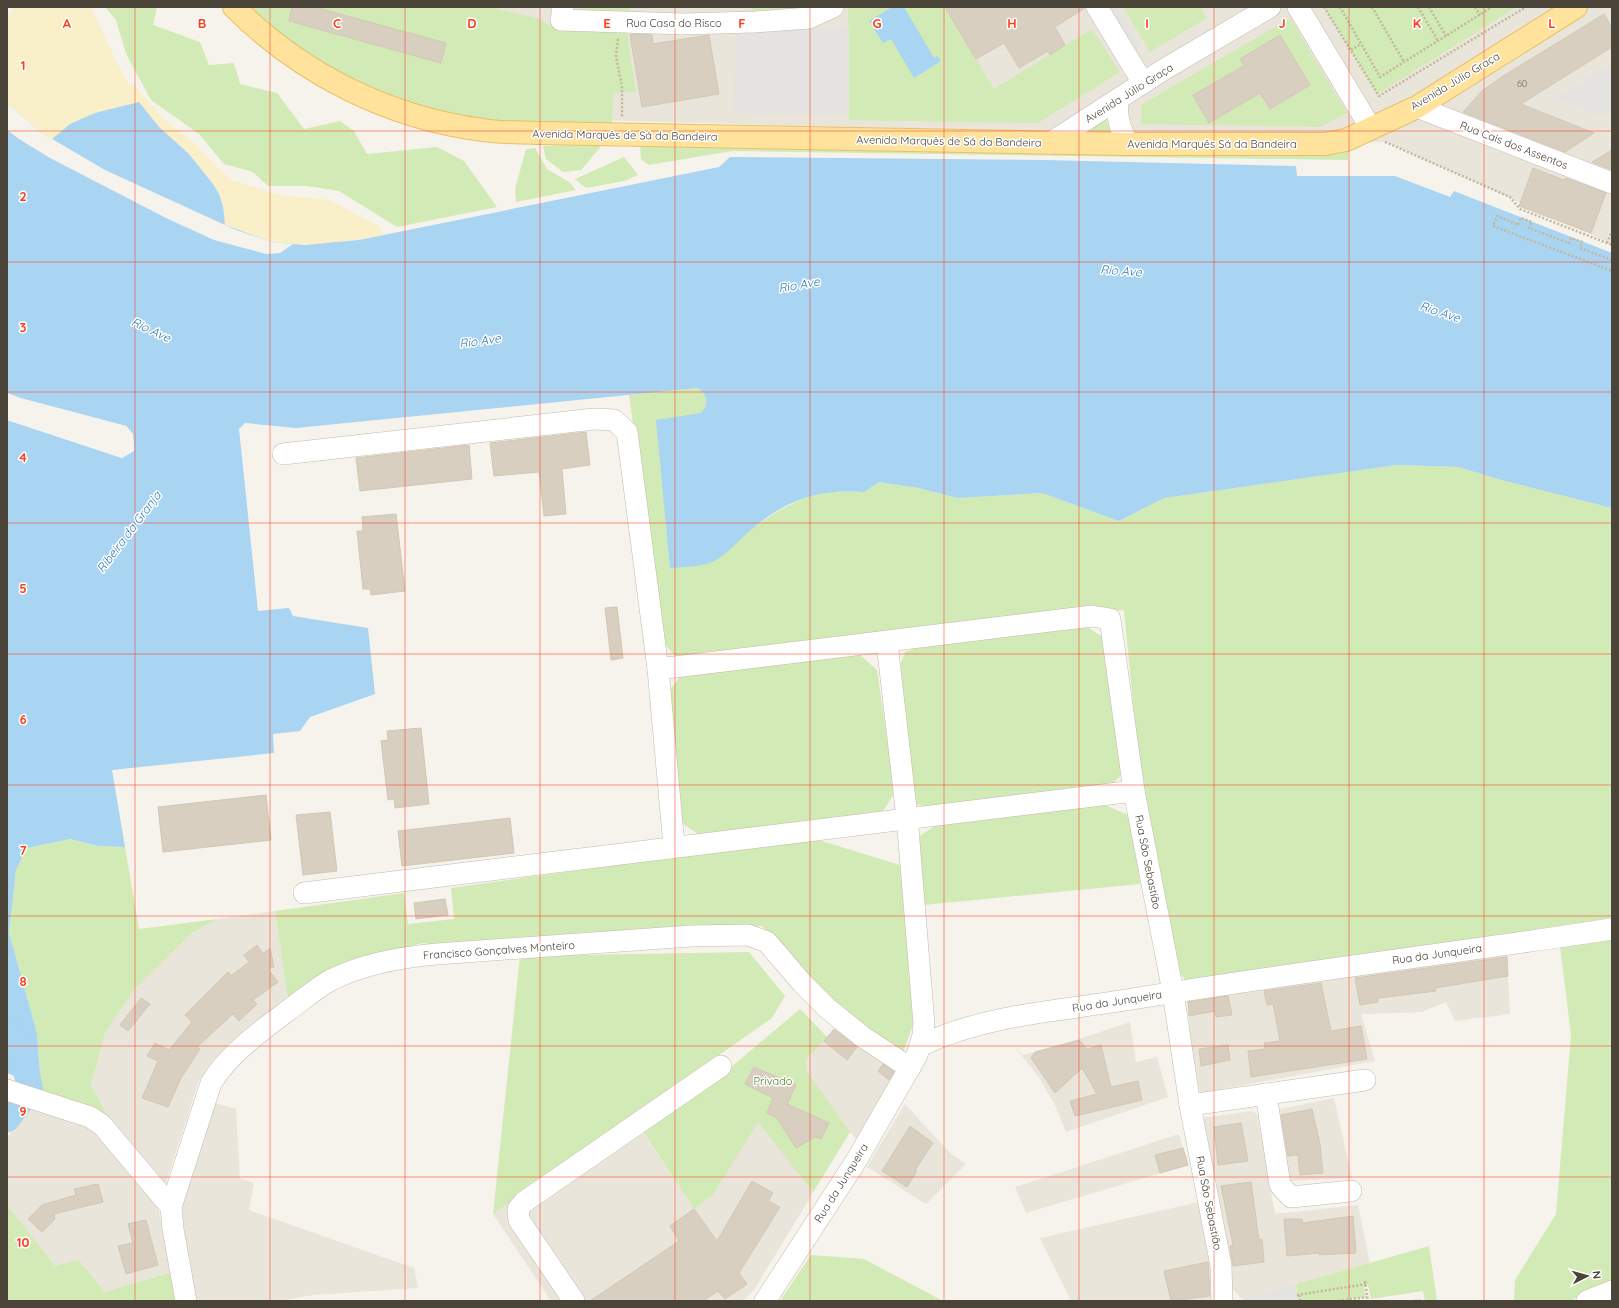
<svg xmlns="http://www.w3.org/2000/svg" width="1619" height="1308" font-family="Quicksand,sans-serif">
  <style>
    .residential { fill: #eae5da }
    .green { fill: #d2eab5 }
    .sand { fill: #f9efc9 }
    .parking { fill: #e5e3e0 }
    .water { fill: #a9d4f2 }
    .pier { fill: #f6f3ec }
    .lines { fill: none; stroke-linecap: round; stroke-linejoin: round }
    .river { stroke: #a9d4f2; stroke-width: 26 }
    .building { fill: #d8cfc1; stroke: #d3c7b4 }
    .minor-casing { stroke: #c2bbae; stroke-width: 22 }
    .major-casing { stroke: #e6c16a; stroke-width: 24 }
    .path { stroke: #c4b79f; stroke-width: 2.5; stroke-dasharray: 2 2; stroke-linecap: butt }
    .minor { stroke: #fff; stroke-width: 21 }
    .major { stroke: #ffe39c; stroke-width: 22 }
    .grid { fill: none; stroke: #fc3f1d; stroke-width: 1; stroke-opacity: 0.55 }
    .labels { text-anchor: middle; stroke-width: 3; stroke-linejoin: round; paint-order: stroke }
    .number-label { font-size: 9px; fill: #6e675b }
    .street-label { font-size: 11px; fill: #4b4439; stroke: #fff }
    .park-label { font-size: 11px; fill: #4a7f2a; stroke: #fff }
    .water-label { font-size: 12px; font-style: italic; fill: #2e7ab2; stroke: #fff }
    .grid-label { font-size: 13px; text-anchor: middle; font-weight: bold; fill: #fc3f1d; stroke: #fff; stroke-width: 3; stroke-linejoin: round; paint-order: stroke }
  </style>
  <rect width="100%" height="100%" fill="#f6f3ec"/>
  <g class="residential">
    <polygon points="246,7 1612,7 1612,244 1386,142 445,116"/>
    <polygon points="275,911 288,999 220,1056 199,1080 166,1183 157,1178 111,1122 91,1085 105,1033 134,990 192,933 217,919"/>
    <polygon points="1507,955 1510,1014 1455,1021 1446,1002 1422,1012 1361,1014 1375,1061 1200,1093 1190,1036 1188,999"/>
    <polygon points="800,1009 827,1037 834,1029 903,1070 859,1143 850,1132 754,1290 743,1301 551,1301 493,1214 632,1116 694,1209"/>
    <polygon points="1130,1022 1136,1062 1157,1057 1168,1097 1066,1132 1055,1105 1040,1079 1014,1046 1023,1055 1059,1046"/>
    <polygon points="1334,1098 1352,1178 1288,1181 1280,1109"/>
    <polygon points="215,1103 236,1109 240,1178 254,1183 249,1210 414,1268 418,1288 314,1295 278,1301 195,1301 181,1233 181,1206"/>
    <polygon points="905,1104 950,1153 966,1164 926,1204 867,1167"/>
    <polygon points="31,1108 97,1131 158,1207 172,1272 105,1292 79,1260 55,1267 7,1205 7,1139 17,1121"/>
    <polygon points="1252,1111 1257,1114 1275,1214 1358,1205 1370,1263 1242,1299 1231,1287 1203,1118"/>
    <polygon points="1179,1134 1188,1165 1026,1213 1015,1187"/>
    <polygon points="1199,1202 1212,1272 1213,1301 1071,1301 1040,1238"/>
  </g>
  <g class="green">
    <polygon points="105,7 157,7 153,25 200,42 209,65 234,63 240,84 277,93 304,129 340,121 354,131 367,154 437,147 464,161 497,207 397,227 339,191 307,186 268,186 253,172 224,164 199,134 151,100 126,54 116,20"/>
    <polygon points="246,7 489,7 541,19 548,25 627,32 636,92 613,93 612,127 486,120 445,116 392,100 305,55"/>
    <polygon points="580,7 630,7 630,16 585,13"/>
    <polygon points="751,7 821,7 753,16"/>
    <polygon points="848,7 945,7 994,89 1092,29 1120,72 1038,123 849,120"/>
    <polygon points="1123,7 1200,7 1207,18 1150,52"/>
    <polygon points="1324,7 1517,7 1377,94"/>
    <polygon points="1290,18 1347,113 1320,127 1141,124 1141,105"/>
    <polygon points="1106,119 1111,134 1086,133"/>
    <polygon points="640,143 1348,150 1348,160 732,151 649,165 641,159"/>
    <polygon points="603,144 581,170 563,172 546,159 543,146"/>
    <polygon points="535,148 547,169 569,182 576,190 516,202 515,189 526,149"/>
    <polygon points="624,157 638,175 624,181 586,188 575,179"/>
    <path d="M698,388C708,396 709,403 701,413L754,527C792,501 816,487 864,492L879,482L918,488L958,498L1042,493L1119,521L1163,498L1397,465L1458,467L1505,481L1612,508V918L1188,983L1174,966L1141,784L1124,610L677,658L663,642L629,395Z"/>
    <polygon points="1087,627 1108,640 1124,772 1109,788 935,808 913,804 897,674 905,652 915,648"/>
    <polygon points="860,655 877,670 895,792 882,813 698,834 682,823 670,690 681,675"/>
    <polygon points="1105,805 1133,817 1140,884 924,905 917,838 936,825"/>
    <polygon points="812,838 900,865 906,907 913,1025 902,1055 812,984 762,926 622,931 447,948 423,943 392,951 288,999 275,911 404,893 408,924 454,919 451,888"/>
    <polygon points="70,839 98,846 125,847 139,929 217,919 192,933 134,990 105,1033 91,1085 111,1122 41,1091 37,1033 9,933 16,870 27,848"/>
    <polygon points="1612,938 1612,1282 1570,1301 1514,1301 1515,1280 1556,1214 1571,1035 1560,946"/>
    <polygon points="749,952 785,996 772,1018 493,1214 520,956"/>
    <polygon points="800,1009 827,1037 806,1060 806,1070 850,1132 813,1192 758,1122 713,1195 694,1209 642,1130 724,1073"/>
    <polygon points="7,1205 55,1266 79,1260 105,1292 172,1272 178,1301 7,1301"/>
    <polygon points="1429,1246 1437,1301 1425,1301 1423,1291 1371,1299 1368,1285 1364,1286 1366,1297 1333,1301 1298,1301 1296,1284"/>
    <polygon points="811,1255 864,1259 943,1301 780,1301"/>
  </g>
  <path class="sand" d="M15,7H91L116,61L129,84L135,86L165,120L193,142L220,170L232,180L280,195L323,199L333,202L375,224L381,228L383,235C347,242 310,247 274,242C257,239 240,231 225,225L223,206L219,194L213,184L189,154L159,127L139,102L95,113L70,124L52,139L42,133L7,103V17Z"/>
  <g class="parking">
    <polygon points="1104,7 1117,7 1141,47 1132,52"/>
    <polygon points="849,27 848,115 733,113 736,29"/>
    <polygon points="1612,64 1612,111 1601,117 1555,98"/>
    <polygon points="1296,1284 1298,1301 1245,1301 1242,1299"/>
  </g>
  <g class="water">
    <polygon points="892,7 904,7 934,58 938,56 941,61 914,78 891,39 883,43 869,21"/>
    <path d="M139,102L159,127L189,154L213,184L219,194L223,206L225,225L272,242L305,245L359,240L719,167L730,157L1044,160L1296,166L1297,176H1395L1450,197L1454,191L1612,253V508L1505,481L1458,467L1397,465L1164,498L1119,521L1042,493L958,498L918,488L879,482L864,492C820,488 786,500 752,529C741,538 730,551 718,559C704,567 685,567 670,568L656,420L701,413C709,403 708,396 698,388L296,428L245,423L239,429L258,611L289,608L293,616L368,628L375,694L310,717L300,731L273,734L274,753L112,770L125,847L98,846L70,839L27,848L16,870L9,933L37,1033L41,1091L18,1090C18,1080 17,1076 7,1073V420L122,458L134,450L133,434L126,426L20,398L7,393V103L42,133L52,139L70,124L95,113Z"/>
  </g>
  <g class="pier">
    <polygon points="7,103 42,133 105,170 236,230 272,242 293,244 280,253 266,254 214,240 166,218 50,158 19,139 7,130"/>
    <polygon points="7,393 20,398 126,426 133,434 134,451 122,458 7,420 7,418 122,455 132,450 132,435 125,428 20,400 7,395"/>
  </g>
  <g class="lines">
    <polyline class="river" points="7,1029 23,1055 30,1089 7,1119"/>
  </g>
  <g class="building">
    <polygon points="292,7 314,7 446,43 441,63 289,21"/>
    <polygon points="945,7 1085,7 1085,8 1055,27 1065,45 1050,55 1048,51 1019,68 1004,43 976,59"/>
    <polygon points="1604,14 1612,28 1612,47 1521,104 1594,133 1565,152 1463,112 1482,91 1500,78"/>
    <polygon points="635,34 652,35 653,44 709,35 719,94 642,107 630,35"/>
    <polygon points="1280,35 1310,85 1270,109 1260,93 1209,123 1193,95 1244,66 1240,59"/>
    <polygon points="1612,150 1612,170 1592,162"/>
    <polygon points="1533,168 1564,180 1566,178 1606,193 1591,233 1519,206"/>
    <polygon points="586,432 590,465 562,469 566,514 544,516 539,472 494,476 490,443"/>
    <polygon points="469,445 472,479 360,491 356,458"/>
    <polygon points="396,514 405,591 371,595 370,589 363,589 357,531 363,531 362,517"/>
    <polygon points="617,607 623,658 611,660 605,608"/>
    <polygon points="421,728 429,804 395,808 394,799 388,800 381,741 388,740 387,731"/>
    <polygon points="266,795 271,840 163,852 158,807"/>
    <polygon points="330,812 337,871 303,875 296,815"/>
    <polygon points="510,818 514,853 402,866 398,831"/>
    <polygon points="445,899 448,915 416,919 414,903"/>
    <polygon points="257,945 263,954 270,948 274,967 268,969 278,982 253,1000 257,1004 239,1021 233,1014 197,1047 200,1049 181,1078 168,1107 142,1098 158,1061 147,1056 155,1043 169,1050 192,1022 185,1015 228,972 231,976 249,962 244,955"/>
    <polygon points="1507,957 1508,976 1435,988 1436,991 1378,998 1378,1002 1360,1005 1355,978"/>
    <polygon points="1321,983 1331,1031 1361,1026 1367,1059 1251,1077 1248,1051 1265,1049 1264,1043 1280,1041 1273,1004 1267,1005 1264,991"/>
    <polygon points="1228,996 1232,1015 1216,1017 1215,1011 1189,1016 1188,1002"/>
    <polygon points="141,998 150,1004 128,1031 120,1025"/>
    <polygon points="834,1029 857,1047 847,1060 824,1041"/>
    <polygon points="1079,1040 1087,1049 1101,1045 1111,1087 1138,1081 1142,1100 1075,1116 1070,1101 1097,1094 1082,1068 1055,1093 1031,1058 1035,1052"/>
    <polygon points="1228,1045 1230,1060 1201,1066 1199,1049"/>
    <polygon points="883,1064 894,1072 889,1080 878,1071"/>
    <polygon points="754,1067 796,1085 787,1104 829,1123 821,1139 815,1137 796,1148 777,1118 767,1113 773,1098 745,1084"/>
    <polygon points="1312,1109 1320,1144 1323,1173 1300,1175 1298,1155 1288,1156 1281,1115"/>
    <polygon points="1241,1123 1248,1161 1218,1165 1214,1127"/>
    <polygon points="910,1126 933,1143 915,1170 917,1171 907,1187 882,1171"/>
    <polygon points="1183,1148 1188,1165 1160,1173 1155,1155"/>
    <polygon points="752,1181 773,1193 768,1201 780,1207 739,1273 747,1284 725,1299 718,1291 703,1301 590,1301 679,1241 670,1226 694,1209 717,1241"/>
    <polygon points="1251,1182 1259,1240 1262,1239 1264,1262 1233,1266 1230,1246 1233,1245 1221,1186"/>
    <polygon points="98,1184 103,1202 54,1214 55,1219 42,1232 28,1219 42,1205 76,1195 74,1189"/>
    <polygon points="1353,1216 1356,1253 1319,1255 1319,1253 1287,1256 1284,1219 1302,1219 1303,1223"/>
    <polygon points="146,1220 158,1265 126,1274 118,1246 133,1243 128,1224"/>
    <polygon points="1208,1262 1210,1296 1171,1301 1164,1271"/>
  </g>
  <g class="lines">
    <defs>
      <g id="minor">
        <polyline points="563,7 561,20 683,24 754,22 809,18 833,7"/>
        <polyline points="1097,7 1143,83"/>
        <polyline points="1298,7 1370,127"/>
        <path d="M1118,99C1116,116 1120,129 1128,144"/>
        <polyline points="1417,107 1612,183"/>
        <polyline points="1050,143 1163,70 1270,7"/>
        <polyline points="283,454 594,419 614,420 627,432 658,669 674,846"/>
        <polyline points="658,669 1092,616 1110,619 1134,791 1173,992 1190,1105 1221,1266 1222,1301"/>
        <polyline points="304,893 1134,791"/>
        <path d="M920,1046C983,1015 1058,1011 1126,1000C1288,973 1450,954 1612,929"/>
        <polyline points="7,1090 90,1117 102,1125 171,1207"/>
        <polyline points="1266,1094 1280,1185 1291,1197 1351,1191"/>
        <polyline points="1190,1105 1365,1080"/>
        <path d="M186,1301L173,1229L171,1207L211,1083C230,1052 265,1028 293,1007C305,998 318,987 331,980C363,964 402,957 437,954L691,936L748,935L767,942L803,984L827,1008L863,1037L910,1068"/>
        <polyline points="574,1301 519,1220 518,1209 524,1202 721,1066"/>
        <polyline points="765,1301 856,1161 917,1055 923,1035 924,1024 907,817 887,643"/>
        <polyline points="1587,1301 1612,1291"/>
      </g>
      <path id="major" d="M234,7C301,74 389,118 483,130C502,133 522,132 541,133L1128,144H1325L1346,140L1417,107L1576,7"/>
    </defs>
    <use href="#minor" class="minor-casing"/>
    <use href="#major" class="major-casing"/>
    <g class="path">
      <polyline points="1324,7 1379,96 1526,7"/>
      <polyline points="1340,7 1380,77 1492,7"/>
      <polyline points="1372,7 1404,62"/>
      <polyline points="1418,7 1438,41"/>
      <polyline points="1429,7 1446,36"/>
      <polyline points="1475,7 1480,15"/>
      <polyline points="618,39 616,56 622,87 622,118"/>
      <polyline points="1351,50 1361,44"/>
      <polyline points="1385,142 1510,197 1520,209 1612,245"/>
      <polyline points="1607,243 1612,231"/>
      <polyline points="1612,260 1580,248 1582,242 1571,238 1569,243 1529,228 1532,222 1521,218 1518,225 1497,216 1493,226 1612,271"/>
      <polyline points="1365,1281 1368,1301"/>
      <polyline points="1297,1295 1366,1284"/>
      <polyline points="1299,1295 1300,1301"/>
      <polyline points="1338,1301 1367,1297"/>
      <polyline points="1415,1301 1420,1300"/>
    </g>
    <use href="#minor" class="minor"/>
    <use href="#major" class="major"/>
  </g>
  <path class="grid" d="M135,7V1301M270,7V1301M405,7V1301M540,7V1301M675,7V1301M810,7V1301M944,7V1301M1079,7V1301M1214,7V1301M1349,7V1301M1484,7V1301M7,131H1612M7,262H1612M7,392H1612M7,523H1612M7,654H1612M7,785H1612M7,916H1612M7,1046H1612M7,1177H1612"/>
  <g class="labels">
    <g class="number-label">
      <text x="1522" y="87">60</text>
    </g>
    <g class="street-label">
      <text x="674" y="27">Rua Casa do Risco</text>
      <text transform="translate(1455 81) rotate(-31)" y="4">Avenida Júlio Graça</text>
      <text transform="translate(1129 93) rotate(-32)" y="4">Avenida Júlio Graça</text>
      <text transform="translate(625 135) rotate(1)" y="4">Avenida Marquês de Sá da Bandeira</text>
      <text transform="translate(949 141) rotate(1)" y="4">Avenida Marquês de Sá da Bandeira</text>
      <text x="1212" y="148">Avenida Marquês Sá da Bandeira</text>
      <text transform="translate(1514 145) rotate(21)" y="4">Rua Cais dos Assentos</text>
      <text transform="translate(1148 862) rotate(79)" y="4">Rua São Sebastião</text>
      <text transform="translate(499 950) rotate(-4)" y="4">Francisco Gonçalves Monteiro</text>
      <text transform="translate(1437 954) rotate(-8)" y="4">Rua da Junqueira</text>
      <text transform="translate(1117 1001) rotate(-9)" y="4">Rua da Junqueira</text>
      <text transform="translate(841 1183) rotate(-58)" y="4">Rua da Junqueira</text>
      <text transform="translate(1209 1203) rotate(79)" y="4">Rua São Sebastião</text>
    </g>
    <g class="park-label">
      <text x="773" y="1085">Privado</text>
    </g>
    <g class="water-label">
      <text transform="translate(1121 271) rotate(4)" y="4">Rio Ave</text>
      <text transform="translate(799 285) rotate(-10)" y="4">Rio Ave</text>
      <text transform="translate(1440 312) rotate(18)" y="4">Rio Ave</text>
      <text transform="translate(151 330) rotate(25)" y="4">Rio Ave</text>
      <text transform="translate(480 341) rotate(-8)" y="4">Rio Ave</text>
      <text transform="translate(129 532) rotate(-53)" y="4">Ribeira da Granja</text>
    </g>
  </g>
  <g class="grid-label">
    <text x="67" y="28">A</text>
    <text x="202" y="28">B</text>
    <text x="337" y="28">C</text>
    <text x="472" y="28">D</text>
    <text x="607" y="28">E</text>
    <text x="742" y="28">F</text>
    <text x="877" y="28">G</text>
    <text x="1012" y="28">H</text>
    <text x="1147" y="28">I</text>
    <text x="1282" y="28">J</text>
    <text x="1417" y="28">K</text>
    <text x="1552" y="28">L</text>
    <text x="23" y="70">1</text>
    <text x="23" y="201">2</text>
    <text x="23" y="332">3</text>
    <text x="23" y="462">4</text>
    <text x="23" y="593">5</text>
    <text x="23" y="724">6</text>
    <text x="23" y="855">7</text>
    <text x="23" y="986">8</text>
    <text x="23" y="1116">9</text>
    <text x="23" y="1247">10</text>
  </g>
  <rect width="1619" height="1308" fill="none" stroke="#4b4439" stroke-width="16"/>
  <g transform="translate(1587 1276) rotate(84)" stroke="#ffffff" stroke-width="3" paint-order="stroke">
  <path d="M0-3L7 15L0 10L-7 15Z" fill="#4b4439"/>
  <text y="-6" font-size="11" font-weight="bold" text-anchor="middle" fill="#4b4439">N</text>
  </g>
</svg>
